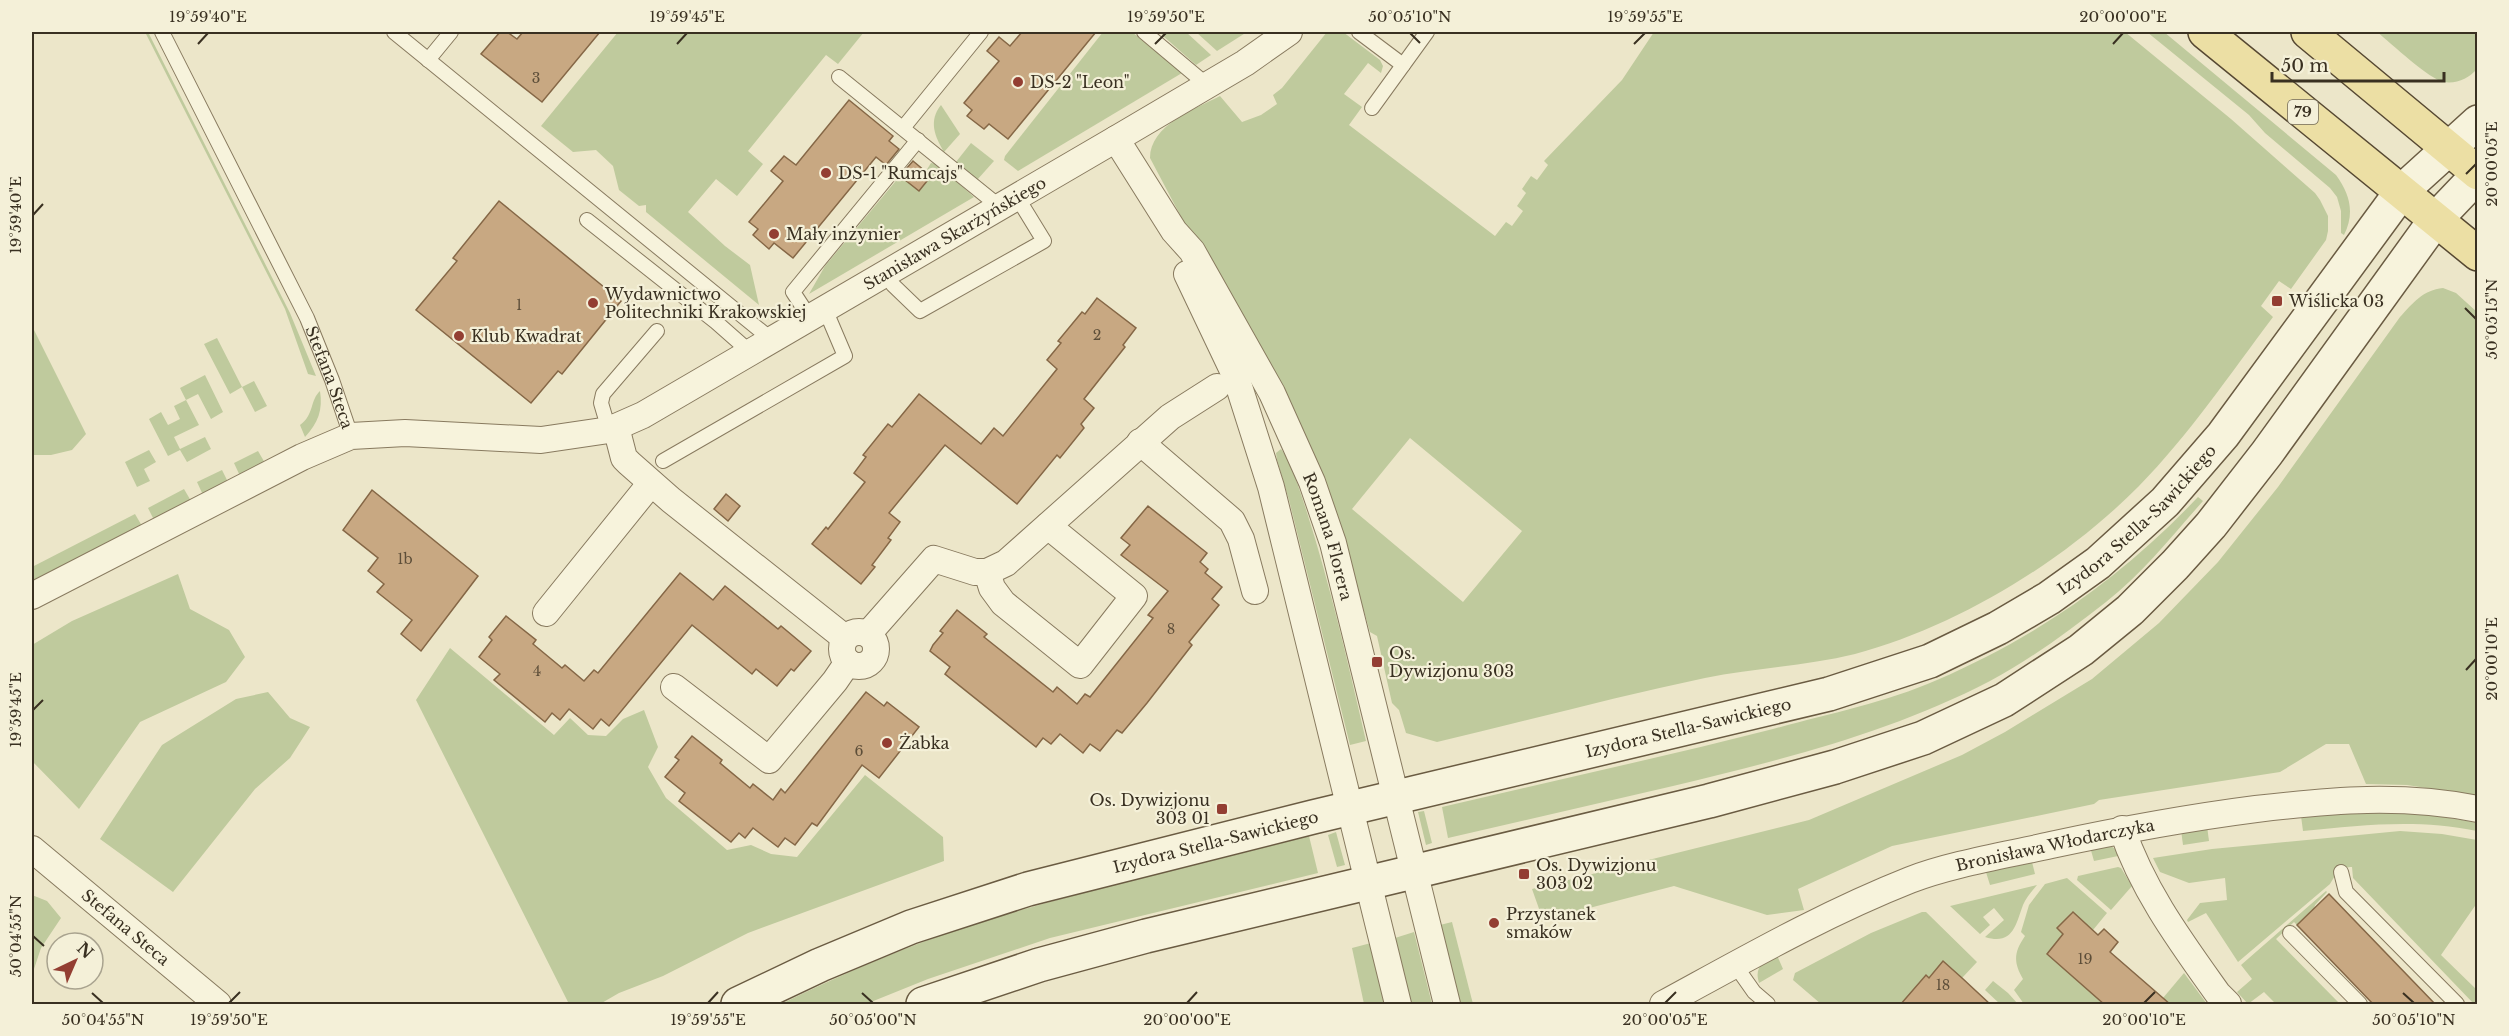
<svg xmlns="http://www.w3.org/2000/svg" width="2509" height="1036" font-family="'Libre Baskerville',serif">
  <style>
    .green { fill: #bfca9d; fill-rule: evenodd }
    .building { fill: #c8a882; stroke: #856746; stroke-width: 1.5 }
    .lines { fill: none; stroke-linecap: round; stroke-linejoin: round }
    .lane-casing { stroke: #887a5f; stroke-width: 16 }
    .street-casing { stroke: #887a5f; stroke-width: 28 }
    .secondary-casing { stroke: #6a5b42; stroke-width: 36 }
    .primary-casing { stroke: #564832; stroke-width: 36 }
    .lane { stroke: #f7f3dc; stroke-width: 14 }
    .street { stroke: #f7f3dc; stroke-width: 26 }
    .secondary { stroke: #f7f3dc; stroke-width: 33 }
    .primary { stroke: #ecdfa4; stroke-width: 33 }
    .ticks { fill: none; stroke: #393021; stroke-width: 2 }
    .poi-dot { fill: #933e32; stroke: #f4f0d8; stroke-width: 2 }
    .labels { text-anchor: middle; stroke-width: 4.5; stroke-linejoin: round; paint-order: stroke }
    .number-label { font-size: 14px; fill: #5d4e39 }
    .shield { fill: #f4f0d8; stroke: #716a58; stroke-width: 1.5 }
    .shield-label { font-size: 15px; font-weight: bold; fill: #393021 }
    .poi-label { font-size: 16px; fill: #393021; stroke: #f4f0d8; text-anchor: start }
    .street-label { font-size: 16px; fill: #393021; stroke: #f4f0d8 }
    .neatline { fill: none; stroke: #393021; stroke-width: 2 }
    .ticks-label { font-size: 15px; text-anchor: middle; fill: #393021 }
  </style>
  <rect width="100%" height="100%" fill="#ece6c9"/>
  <g class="green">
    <polygon points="145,32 148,32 290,313 316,376 308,374 285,309"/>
    <polygon points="618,32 864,32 838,64 826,55 748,151 763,164 737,196 716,179 688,212 725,246 750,265 759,305 646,212 646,205 639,206 619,190 613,166 596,150 573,152 541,126"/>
    <polygon points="1103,32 1132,32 1182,73 1018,171 1004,160 1005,156"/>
    <polygon points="1162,32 1186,32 1211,55 1196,65 1162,35"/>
    <polygon points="1196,32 1247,32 1217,51"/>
    <path d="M1327,32H1343L1380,60L1383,66L1381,73L1368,63L1344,94L1362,107L1349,125L1495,236L1506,222L1512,226L1523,211L1517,206L1526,193L1522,189L1531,176L1537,180L1548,165L1544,161L1622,80L1654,32H2125L2231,119L2315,193L2320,200L2328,216V231L2326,240L2291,289L2279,281L2261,306L2273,317C2230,374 2189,435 2139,486C2065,561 1957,627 1855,654C1806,666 1754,668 1705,678C1615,697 1526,721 1437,742L1406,733L1399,710L1392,703L1377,636L1370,632L1329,491L1277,383L1187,228L1150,158C1150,125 1195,109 1220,96L1242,122L1261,115L1277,104L1273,95L1282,88ZM1410,438L1522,531L1463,602L1352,509Z"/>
    <path d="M2147,32H2164L2336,175C2350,194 2355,213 2344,235L2341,233V211L2337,197L2330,188L2265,133L2249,115Z"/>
    <path d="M2377,32H2477V69C2469,78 2457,84 2444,82C2430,80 2391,43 2377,32Z"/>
    <path d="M941,105L960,134L944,152C935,137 928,121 941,105Z"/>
    <polygon points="971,143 994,161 977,180 956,162"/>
    <polygon points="931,163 937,164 974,197 809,294 825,266 900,176 931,176 926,171"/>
    <path d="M2443,288L2456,293L2477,312V796L2407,785L2366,784L2349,744H2326L2280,772L2099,800L2094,804L1892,846L1798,889L1804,910L1767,915L1674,886L1543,920L1532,889L1809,820L1962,755L2005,732L2092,679L2159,623L2218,562L2278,487L2400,317C2413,303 2423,290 2443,288Z"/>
    <polygon points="32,326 86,434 72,450 51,455 32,455"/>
    <polygon points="217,338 242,387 254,381 267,406 255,412 242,387 230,394 204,344"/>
    <polygon points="205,375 223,412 211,419 198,394 186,400 199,425 174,437 180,449 205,437 211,449 187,462 180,450 168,456 149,419 161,412 168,425 180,419 174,406 186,400 180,388"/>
    <path d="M320,391C323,410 318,423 305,437L300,425C314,415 310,400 320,391Z"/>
    <path d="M1281,449L1289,460C1323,552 1344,646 1366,741L1350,745L1289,500L1277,460L1276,453Z"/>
    <polygon points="149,450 156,462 144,469 150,481 137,487 125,462"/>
    <polygon points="258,451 265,463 240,476 234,463"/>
    <polygon points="222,470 228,482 203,495 197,482"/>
    <polygon points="184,489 191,501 154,520 148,508"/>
    <path d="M2198,497L2203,501C2172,536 2143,573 2106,602C2069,631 2031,659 1990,681C1890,733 1781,760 1673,786C1598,803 1523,821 1448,838L1442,807C1552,781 1663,757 1773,729C1827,714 1885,703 1937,680C2039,636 2122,577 2198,497Z"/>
    <polygon points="135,514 142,526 32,583 32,567"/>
    <polygon points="178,574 190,609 229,630 245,657 226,682 140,722 79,809 32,761 32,645 72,621"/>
    <polygon points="450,648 554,735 570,718 588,735 606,736 623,719 644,710 658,747 648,767 666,798 727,850 751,845 771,854 797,857 865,775 943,837 944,861 748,933 663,976 619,993 600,1004 569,1004 416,700"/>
    <polygon points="268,692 290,718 310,727 290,758 255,789 173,892 100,839 162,745 236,699"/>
    <path d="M2368,810C2405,812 2441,815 2477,823V831C2417,819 2364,825 2303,831L2301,816Z"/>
    <polygon points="1424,811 1432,843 1426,845 1418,812"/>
    <polygon points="2207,826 2209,841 2183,845 2181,830"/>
    <path d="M2400,831L2442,834L2477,840V903L2441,955L2477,990V1004H2474L2353,878L2352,867C2341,866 2335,875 2330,884L2238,962L2206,913L2188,922L2187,920L2200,903L2227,900L2225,878L2189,883L2160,872L2153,858L2212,849Z"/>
    <polygon points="1336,832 1345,865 1337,867 1328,835"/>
    <path d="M1309,836L1318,873L1050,938L928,979L866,1004H781C843,974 908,945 974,924C1084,890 1198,865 1309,836Z"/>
    <polygon points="2111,846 2123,855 2094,861 2090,847"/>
    <polygon points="2031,858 2035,874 1990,885 1985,869"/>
    <polygon points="2118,867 2121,868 2132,886 2111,910 2077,880 2078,876"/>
    <path d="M2067,878L2107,913L2093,930L2072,912L2057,928L2067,938H2060L2047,954L2105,1004H2024L2014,990L2023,979C2013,962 2014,952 2025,936L2021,932L2029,905L2045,884Z"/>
    <path d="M2037,885C2032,891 2026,898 2023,905C2016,924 2013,946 1985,937L2004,920L1994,908L1983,917L1990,925L1980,934L1950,906Z"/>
    <polygon points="2326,891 2327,892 2315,905 2314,909 2297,925 2294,922 2276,939 2340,1004 2276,1004 2264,992 2248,1004 2237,992 2252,979 2241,965"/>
    <polygon points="32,895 47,901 61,918 41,948 32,975"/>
    <polygon points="1922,912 1926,912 1977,962 1962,978 1943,961 1929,978 1926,975 1905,1000 1909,1004 1821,1004 1793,980 1795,973 1871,933"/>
    <polygon points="1452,922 1473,1004 1458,1004 1440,925"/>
    <polygon points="1414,932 1432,1004 1410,1004 1395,938"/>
    <polygon points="1371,943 1384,1004 1364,1004 1352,948"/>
    <path d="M1776,953L1783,969L1759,983C1754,967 1763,961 1776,953Z"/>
    <polygon points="2184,973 2207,1004 2171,1004 2163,998"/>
    <polygon points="1993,981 2008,993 2018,1004 2000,1004 1985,990"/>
  </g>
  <g class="building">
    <polygon points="500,32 507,32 517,39 523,32 600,32 542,102 481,54"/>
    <polygon points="1022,32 1096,32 1008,139 989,124 984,129 967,116 972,110 964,103 999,61 987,51 999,37 1010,46"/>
    <polygon points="849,100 893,136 889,141 899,149 886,165 876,157 793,258 774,243 769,249 753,235 758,229 749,222 783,181 771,171 784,156 796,165"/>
    <polygon points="913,161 931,176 919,191 900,176"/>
    <polygon points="499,201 621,301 562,374 558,371 531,403 416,310 457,261 453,258"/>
    <polygon points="1097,298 1136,328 1123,345 1125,347 1084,399 1094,408 1081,424 1084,428 1060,458 1057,455 1017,504 945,445 889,513 900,522 888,538 891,540 872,565 875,567 861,584 812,544 826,527 828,529 865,482 854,473 866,457 863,455 888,424 892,427 919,394 981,444 994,428 1003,436 1057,369 1047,360 1061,343 1058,341 1082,312 1085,314"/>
    <polygon points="372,490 478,576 421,651 401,634 412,620 377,592 384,584 368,571 378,558 343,530"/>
    <polygon points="726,494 740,506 728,521 714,509"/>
    <polygon points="1148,506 1207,553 1200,562 1208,569 1205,573 1222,587 1212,599 1219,605 1189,642 1192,645 1147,703 1122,733 1117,730 1100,751 1090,744 1083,753 1060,734 1051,744 1043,738 1036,747 945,674 950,667 930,651 933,645 943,633 940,631 957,610 987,634 984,637 1053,692 1057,687 1077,704 1085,694 1090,697 1153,618 1148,615 1168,591 1121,555 1130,545 1121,538"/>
    <polygon points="680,573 713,600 725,586 778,629 781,626 811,651 794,671 791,669 777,686 756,669 752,674 692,625 609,726 601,719 593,729 569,709 560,720 552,713 545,722 494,680 500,674 479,657 492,640 489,637 506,616 536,640 533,644 562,668 565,665 584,681 594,670 598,673"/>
    <polygon points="866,692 884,706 887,702 919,727 879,778 862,765 817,826 812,823 795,845 785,838 778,847 753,828 745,838 739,833 731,842 679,801 685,793 665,777 679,760 675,757 692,736 722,760 720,763 750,788 753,784 773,800 781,789 785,793"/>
    <polygon points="2329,894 2436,1005 2374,1005 2297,925"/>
    <polygon points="2073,912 2098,935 2104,929 2118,942 2110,952 2171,1005 2105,1005 2047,954 2063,934 2057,928"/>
    <polygon points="1943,961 1962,978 1991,1005 1900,1005 1926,975 1929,978"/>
  </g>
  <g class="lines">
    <defs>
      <g id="lane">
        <path id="s1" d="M162,32L307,318L332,380L351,436"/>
        <polyline points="394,32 772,340"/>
        <polyline points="1144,32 1207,85"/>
        <polyline points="1359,32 1403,65"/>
        <polyline points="428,60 451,32"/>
        <polyline points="839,77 1000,207"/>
        <polyline points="1372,108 1427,32"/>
        <polyline points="903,128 981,32"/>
        <polyline points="587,220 716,322 750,352"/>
        <polyline points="886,274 893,285 920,311 1044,241 1017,197"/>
        <polyline points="810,318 793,292 918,140"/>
        <polyline points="609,430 601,403 603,394 657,331"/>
        <polyline points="663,461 845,356 825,309"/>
        <polyline points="2341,872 2346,892 2457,1004"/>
        <polyline points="2290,933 2360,1004"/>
        <polyline points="1735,965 1754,992 1768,1004"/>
      </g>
      <g id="street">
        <path id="s2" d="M1116,139L1174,231L1192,251L1272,393L1312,482L1333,543L1447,1004"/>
        <polyline points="1187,274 1236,377 1271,487 1398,1004"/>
        <polyline points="616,427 624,458 629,463 671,500 845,638"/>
        <polyline points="1140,442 1232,521 1241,539 1255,591"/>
        <polyline points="987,572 992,588 1003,603 1080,665 1134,596 1048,526"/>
        <path id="s3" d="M32,596L302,457L351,436L405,433L541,440L609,430L643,415L1116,139L1245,63L1289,32"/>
        <polyline points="546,613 651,483"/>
        <circle cx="859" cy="649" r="17"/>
        <polyline points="868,634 934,559 975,572 987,572 1006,563 1170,417 1217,387"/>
        <polyline points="674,687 769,760 835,681 848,662"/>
        <path d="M2122,829C2143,891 2181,942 2218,994L2228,1004"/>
        <path id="s4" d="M32,849L218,1004"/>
        <path id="s5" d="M1663,1004C1744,960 1824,914 1910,880C1951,864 2007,855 2051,845C2121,830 2186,818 2256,809C2333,800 2401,794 2478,809"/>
      </g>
      <g id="secondary">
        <path id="s6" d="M738,1004L820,965L911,927L1028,889L1313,817L1829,694L1930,661L1998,628L2049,598L2098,563L2165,502L2223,435L2402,191L2478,122"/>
        <polyline points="923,1004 1039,965 1146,936 1709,801 1835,767 1923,738 2004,700 2081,650 2130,610 2175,565 2211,525 2267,453 2436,219 2478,175"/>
      </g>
      <g id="primary">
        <polyline points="2205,32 2478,254"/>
        <polyline points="2308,32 2478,173"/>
      </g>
    </defs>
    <use href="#lane" class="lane-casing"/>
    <use href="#street" class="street-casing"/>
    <use href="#secondary" class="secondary-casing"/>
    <use href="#primary" class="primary-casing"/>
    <use href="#lane" class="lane"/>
    <use href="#street" class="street"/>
    <use href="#secondary" class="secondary"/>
    <use href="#primary" class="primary"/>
  </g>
  <path class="ticks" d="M1410,33L1420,43M198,44L208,33M677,44L687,33M1155,44L1166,33M1634,44L1645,33M2113,44L2123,33M2466,174L2476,164M33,215L43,204M2465,308L2476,319M2466,670L2476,659M33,710L43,700M33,936L44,946M92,993L103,1003M862,993L873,1003M2403,993L2414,1003M229,1003L240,992M708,1003L718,992M1187,1003L1197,992M1665,1003L1676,992M2144,1003L2155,992"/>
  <g class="poi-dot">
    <circle cx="1018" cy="82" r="6"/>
    <circle cx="826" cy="173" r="6"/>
    <circle cx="774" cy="234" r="6"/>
    <rect x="2271" y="295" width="12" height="12" rx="3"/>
    <circle cx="593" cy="303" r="6"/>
    <circle cx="459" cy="336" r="6"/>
    <rect x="1371" y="656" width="12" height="12" rx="3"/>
    <circle cx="887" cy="743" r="6"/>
    <rect x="1216" y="803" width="12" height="12" rx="3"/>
    <rect x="1518" y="868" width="12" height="12" rx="3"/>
    <circle cx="1494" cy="923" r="6"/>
  </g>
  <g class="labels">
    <g class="number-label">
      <text x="536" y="83">3</text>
      <text x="519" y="310">1</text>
      <text x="1097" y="340">2</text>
      <text x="405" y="564">1b</text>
      <text x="1171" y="634">8</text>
      <text x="537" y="676">4</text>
      <text x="859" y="756">6</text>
      <text x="2085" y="964">19</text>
      <text x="1943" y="990">18</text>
    </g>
    <rect class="shield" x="2288" y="100" width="30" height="24" rx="4.5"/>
    <g class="shield-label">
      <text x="2303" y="117">79</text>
    </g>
    <g class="poi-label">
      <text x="1030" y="88">DS-2 "Leon"</text>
      <text x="838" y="179">DS-1 "Rumcajs"</text>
      <text x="786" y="240">Mały inżynier</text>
      <text x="605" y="300">Wydawnictwo<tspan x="605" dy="18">Politechniki Krakowskiej</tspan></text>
      <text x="2289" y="307">Wiślicka 03</text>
      <text x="471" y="342">Klub Kwadrat</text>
      <text x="1389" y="659">Os.<tspan x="1389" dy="18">Dywizjonu 303</tspan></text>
      <text x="899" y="749">Żabka</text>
      <text x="1210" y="806" text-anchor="end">Os. Dywizjonu<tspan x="1210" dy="18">303 01</tspan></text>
      <text x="1536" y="871">Os. Dywizjonu<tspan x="1536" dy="18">303 02</tspan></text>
      <text x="1506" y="920">Przystanek<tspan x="1506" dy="18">smaków</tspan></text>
    </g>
    <g class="street-label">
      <text dy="6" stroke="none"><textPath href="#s3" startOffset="1014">Stanisława Skarżyńskiego</textPath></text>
      <text dy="6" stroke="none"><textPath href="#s1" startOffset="384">Stefana Steca</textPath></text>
      <text dy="6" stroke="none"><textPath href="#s6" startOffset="1496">Izydora Stella-Sawickiego</textPath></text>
      <text dy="6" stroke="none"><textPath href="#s2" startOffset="453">Romana Florera</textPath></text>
      <text dy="6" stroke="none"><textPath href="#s6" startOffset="992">Izydora Stella-Sawickiego</textPath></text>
      <text dy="6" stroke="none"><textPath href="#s6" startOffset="506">Izydora Stella-Sawickiego</textPath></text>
      <text dy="6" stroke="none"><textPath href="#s5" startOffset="426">Bronisława Włodarczyka</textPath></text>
      <text dy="6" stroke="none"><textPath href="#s4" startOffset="122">Stefana Steca</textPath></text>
    </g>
  </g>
  <rect width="2509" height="1036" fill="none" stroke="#f4f0d8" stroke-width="66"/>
  <g transform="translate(75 961) rotate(44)"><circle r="28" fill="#f4f0d8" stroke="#a9a38f" stroke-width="1.5"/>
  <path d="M0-4.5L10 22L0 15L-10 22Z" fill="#933e32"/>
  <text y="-9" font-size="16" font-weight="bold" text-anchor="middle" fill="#393021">N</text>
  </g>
  <path d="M2272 72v9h172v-9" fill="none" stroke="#393021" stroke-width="3"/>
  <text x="2281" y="72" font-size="18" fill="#393021" stroke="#f4f0d8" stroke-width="4.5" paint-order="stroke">50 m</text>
  <rect x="33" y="33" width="2443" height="970" class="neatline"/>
  <g class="ticks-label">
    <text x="208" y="22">19°59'40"E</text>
    <text x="687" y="22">19°59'45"E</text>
    <text x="1166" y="22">19°59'50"E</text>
    <text x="1410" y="22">50°05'10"N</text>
    <text x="1645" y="22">19°59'55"E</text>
    <text x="2123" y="22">20°00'00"E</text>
    <text transform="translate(2492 164) rotate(-90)" y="5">20°00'05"E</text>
    <text transform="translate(16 215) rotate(-90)" y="5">19°59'40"E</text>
    <text transform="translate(2492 319) rotate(-90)" y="5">50°05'15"N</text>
    <text transform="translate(2492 659) rotate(-90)" y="5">20°00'10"E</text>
    <text transform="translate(16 710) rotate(-90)" y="5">19°59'45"E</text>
    <text transform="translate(16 936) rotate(-90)" y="5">50°04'55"N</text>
    <text x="103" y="1025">50°04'55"N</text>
    <text x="229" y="1025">19°59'50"E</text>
    <text x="708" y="1025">19°59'55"E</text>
    <text x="873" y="1025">50°05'00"N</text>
    <text x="1187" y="1025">20°00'00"E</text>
    <text x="1665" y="1025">20°00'05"E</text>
    <text x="2144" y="1025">20°00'10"E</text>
    <text x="2414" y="1025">50°05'10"N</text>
  </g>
</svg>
